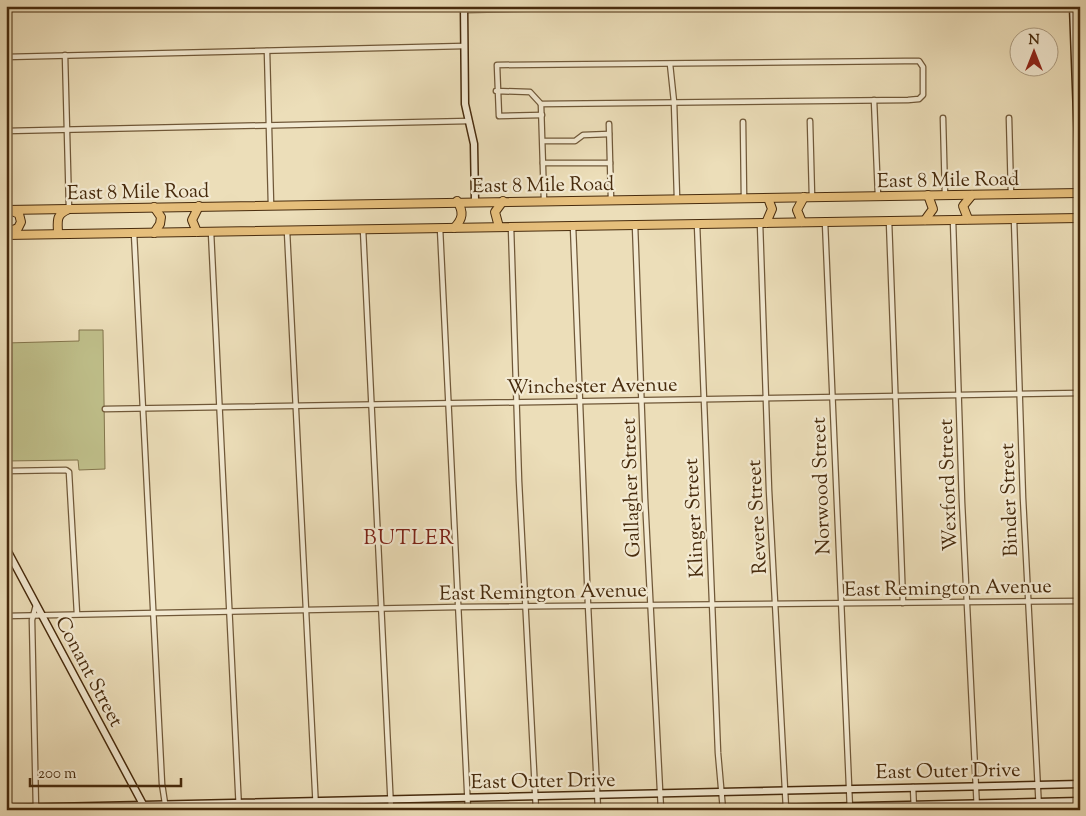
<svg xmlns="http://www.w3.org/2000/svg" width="1086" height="816" font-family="'Sorts Mill Goudy',serif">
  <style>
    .green { fill: #bfbf8a; stroke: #83754c }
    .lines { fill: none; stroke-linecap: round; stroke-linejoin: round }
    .street-casing { stroke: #705838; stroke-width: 7 }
    .secondary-casing { stroke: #472b0d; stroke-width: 9 }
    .highway-casing { stroke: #472b0d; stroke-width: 10 }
    .street { stroke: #f3ead2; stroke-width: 4.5 }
    .secondary { stroke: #f3ead2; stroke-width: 6 }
    .highway { stroke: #e6bf7c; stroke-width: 8 }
    .labels { text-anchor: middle; stroke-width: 4.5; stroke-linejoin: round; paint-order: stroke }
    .street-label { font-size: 20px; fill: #472b0d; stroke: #f3ead2 }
    .neighbourhood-label { font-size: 21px; letter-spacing: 1px; fill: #7a1f14; stroke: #f3ead2 }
  </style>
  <rect width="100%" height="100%" fill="#ecdeb9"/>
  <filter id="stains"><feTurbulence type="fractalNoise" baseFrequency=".004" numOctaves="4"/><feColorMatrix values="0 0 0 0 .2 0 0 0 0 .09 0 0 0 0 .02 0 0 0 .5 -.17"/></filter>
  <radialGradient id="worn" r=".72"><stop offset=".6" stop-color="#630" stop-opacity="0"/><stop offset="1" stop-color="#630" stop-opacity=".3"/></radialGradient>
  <polygon class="green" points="79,330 103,330 105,469 79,470 78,460 6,461 6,343 79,341"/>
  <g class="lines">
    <defs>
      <g id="street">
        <polyline points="464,10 646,6"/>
        <polyline points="267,51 271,205"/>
        <polyline points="65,55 69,209"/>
        <polyline points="6,57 464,46"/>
        <polyline points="670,64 674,102 677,198"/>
        <polyline points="496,91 530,92 541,104 908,100 919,99 923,95 923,67 919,61 905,61 497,65 499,116 542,115"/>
        <polyline points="874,100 878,196"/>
        <polyline points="541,104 544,200"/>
        <polyline points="943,118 945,195"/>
        <polyline points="1009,118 1011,194"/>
        <polyline points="810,121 812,197"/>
        <polyline points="743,122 744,198"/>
        <polyline points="609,124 611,199"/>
        <polyline points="6,131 469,121"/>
        <polyline points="543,141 575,141 583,135 609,134"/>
        <polyline points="543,163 610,163"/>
        <polyline points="1014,219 1023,498 1039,810"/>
        <polyline points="953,220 962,502 977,810"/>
        <polyline points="889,221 903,603"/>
        <polyline points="825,222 850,810"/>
        <polyline points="760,223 769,490 786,809"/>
        <polyline points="697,224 718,753 723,810"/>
        <polyline points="635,225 645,498 661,810"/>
        <polyline points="573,226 588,605 598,810"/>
        <polyline points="511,227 519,481 536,810"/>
        <polyline points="440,228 468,810"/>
        <polyline points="363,229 391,810"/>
        <polyline points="287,231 316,810"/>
        <polyline points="211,232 239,810"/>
        <polyline points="134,233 162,784 166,810"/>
        <polyline points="105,409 1080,393"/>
        <polyline points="6,471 66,470 69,472 77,614"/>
        <polyline points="6,616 458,607 1080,601"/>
        <polyline points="913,787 914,810"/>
        <polyline points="36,810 32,620 36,605"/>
      </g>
      <g id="secondary">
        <polyline points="464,6 465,104 474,144 475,201"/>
        <polyline points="1073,6 1080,196"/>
        <polyline points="6,548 146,810"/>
        <polyline points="6,808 1080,784"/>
        <polyline points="690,810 1080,801"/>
      </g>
      <g id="highway">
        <polyline points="6,210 1080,193"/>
        <polyline points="968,219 963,206 972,195"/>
        <polyline points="925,220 933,209 928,195"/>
        <polyline points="802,222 797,210 804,197"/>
        <polyline points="766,223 772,209 768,198"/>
        <polyline points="499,227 495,212 503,201"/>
        <path d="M454,228C463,219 464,212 457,201"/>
        <polyline points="8,232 18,228 21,222 19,214 12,211"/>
        <polyline points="197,232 192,220 199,206"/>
        <polyline points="154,233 160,224 161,217 154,207"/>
        <path d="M58,234C58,223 55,215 67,210"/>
        <polyline points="6,235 1080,218"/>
      </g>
    </defs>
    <use href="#street" class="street-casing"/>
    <use href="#secondary" class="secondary-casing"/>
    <use href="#highway" class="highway-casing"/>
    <use href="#street" class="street"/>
    <use href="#secondary" class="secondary"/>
    <use href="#highway" class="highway"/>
  </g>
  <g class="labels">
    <g class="street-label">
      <text transform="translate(948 179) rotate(-1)" y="7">East 8 Mile Road</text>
      <text transform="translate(543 184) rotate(-1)" y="7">East 8 Mile Road</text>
      <text transform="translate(138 191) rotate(-1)" y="7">East 8 Mile Road</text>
      <text transform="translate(592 385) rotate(-1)" y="7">Winchester Avenue</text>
      <text transform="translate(947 485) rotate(-92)" y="7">Wexford Street</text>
      <text transform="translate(820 486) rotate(-92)" y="7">Norwood Street</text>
      <text transform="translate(630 488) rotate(-92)" y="7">Gallagher Street</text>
      <text transform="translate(1008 500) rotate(-92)" y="7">Binder Street</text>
      <text transform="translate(756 517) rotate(-93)" y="7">Revere Street</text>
      <text transform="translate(693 518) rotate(-93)" y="7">Klinger Street</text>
      <text transform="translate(948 587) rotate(-1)" y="7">East Remington Avenue</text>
      <text transform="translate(543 591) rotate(-1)" y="7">East Remington Avenue</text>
      <text transform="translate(90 671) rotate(62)" y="7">Conant Street</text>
      <text transform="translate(948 770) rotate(-1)" y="7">East Outer Drive</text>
      <text transform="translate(543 780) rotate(-1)" y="7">East Outer Drive</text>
    </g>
    <g class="neighbourhood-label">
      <text x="409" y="544">BUTLER</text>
    </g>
  </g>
  <rect width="1086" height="816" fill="none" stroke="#ecdeb9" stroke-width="25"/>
  <rect x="8" y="8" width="1071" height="801" fill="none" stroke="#472b0d" stroke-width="2.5"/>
  <rect x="12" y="12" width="1061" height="791" fill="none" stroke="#472b0d"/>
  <g transform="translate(1034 52)"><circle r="24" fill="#f3ead2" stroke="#ae9e83"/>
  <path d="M0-4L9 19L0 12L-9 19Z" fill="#8f2418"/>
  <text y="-8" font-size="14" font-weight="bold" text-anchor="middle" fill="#472b0d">N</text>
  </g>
  <path d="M30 778v8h151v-8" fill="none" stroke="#472b0d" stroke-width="2.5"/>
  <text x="38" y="778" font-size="15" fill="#472b0d" stroke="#f3ead2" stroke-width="4" paint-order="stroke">200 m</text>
  <rect width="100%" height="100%" filter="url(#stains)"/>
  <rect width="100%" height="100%" fill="url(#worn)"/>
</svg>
